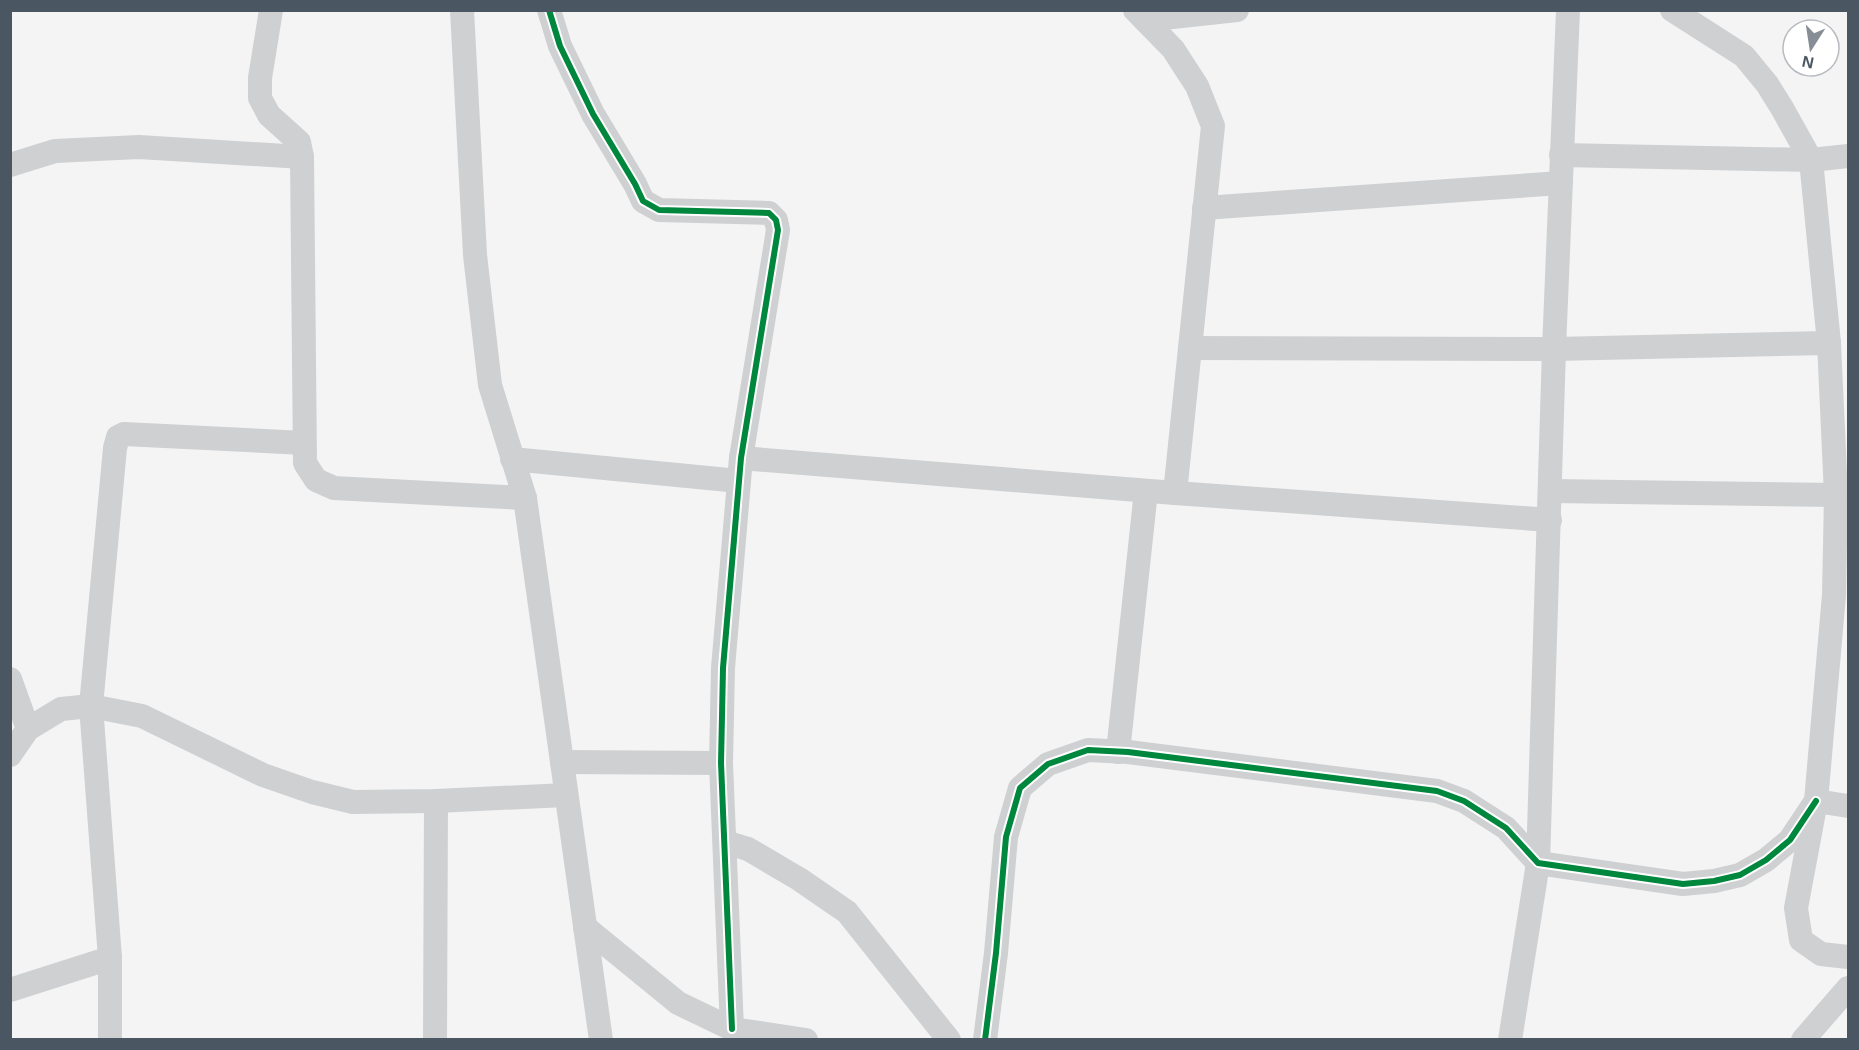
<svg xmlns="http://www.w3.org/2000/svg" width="1859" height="1050" font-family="Arial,sans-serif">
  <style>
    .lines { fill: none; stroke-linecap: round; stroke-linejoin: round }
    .street { stroke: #ced0d2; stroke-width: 24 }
    .cycleway-casing { stroke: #fff; stroke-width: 10 }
    .cycleway { stroke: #00873e; stroke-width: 6 }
  </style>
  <rect width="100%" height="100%" fill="#f4f4f4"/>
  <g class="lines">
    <g class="street">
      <polyline points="271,10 260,78 260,98 269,115 299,142 302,157 305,463 316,480 334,488 525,498"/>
      <polyline points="462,10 475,255 490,385 525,498 601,1040"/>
      <polyline points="549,10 560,46 593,114 635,184 643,201 659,210 769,213 776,220 778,230 741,458 723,668 721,763 732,1029"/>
      <polyline points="1135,10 1173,49 1197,86 1213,126 1175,493"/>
      <polyline points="1672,10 1744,56 1767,84 1782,108 1811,160 1829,343 1836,495 1834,595 1816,801 1796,908 1801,940 1821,954 1848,957"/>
      <polyline points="1145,20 1237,10"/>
      <polyline points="1561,155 1811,160 1848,156"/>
      <polyline points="10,165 55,151 139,147 302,157"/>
      <polyline points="1204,208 1561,183"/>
      <polyline points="1190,348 1554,349 1829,343"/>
      <polyline points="741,458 1175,493 1550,520"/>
      <polyline points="512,459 739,481"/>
      <polyline points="1551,491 1836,495"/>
      <polyline points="10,679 28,729"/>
      <polyline points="1118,752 1146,491"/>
      <polyline points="10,755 28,729 61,709 91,706 142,716 263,775 312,792 353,802 436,801 566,795"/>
      <polyline points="562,762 721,763"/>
      <polyline points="1816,801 1848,806"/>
      <polyline points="725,842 748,849 799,879 847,912 949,1040"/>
      <polyline points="585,927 678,1003 732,1029 806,1040"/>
      <polyline points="10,990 110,958"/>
      <polyline points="110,1040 110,958 91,706 115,448 118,437 124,434 304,443"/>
      <polyline points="435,1040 436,801"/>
      <polyline points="985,1040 996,953 1006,837 1020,788 1048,764 1088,750 1128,752 1437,791 1464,801 1506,828 1538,863 1683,884 1714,881 1740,875 1766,860 1790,840 1816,801"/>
      <polyline points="1510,1040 1538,863 1554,349 1568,10"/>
      <polyline points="1803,1040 1848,988"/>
    </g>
    <defs>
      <g id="cycleway">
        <polyline points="549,10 560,46 593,114 635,184 643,201 659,210 769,213 776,220 778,230 741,458 723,668 721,763 732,1029"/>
        <polyline points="985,1040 996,953 1006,837 1020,788 1048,764 1088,750 1128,752 1437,791 1464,801 1506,828 1538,863 1683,884 1714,881 1740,875 1766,860 1790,840 1816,801"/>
      </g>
    </defs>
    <use href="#cycleway" class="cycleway-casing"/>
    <use href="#cycleway" class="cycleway"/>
  </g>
  <rect width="1859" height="1050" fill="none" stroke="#4a5661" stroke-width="24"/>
  <g transform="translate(1811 48) rotate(192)"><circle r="28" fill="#ffffff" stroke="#b7bbc0" stroke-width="1.5"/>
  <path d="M0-4.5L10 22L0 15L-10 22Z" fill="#868d94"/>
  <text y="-9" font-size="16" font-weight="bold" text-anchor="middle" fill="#4a5661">N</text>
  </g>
</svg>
